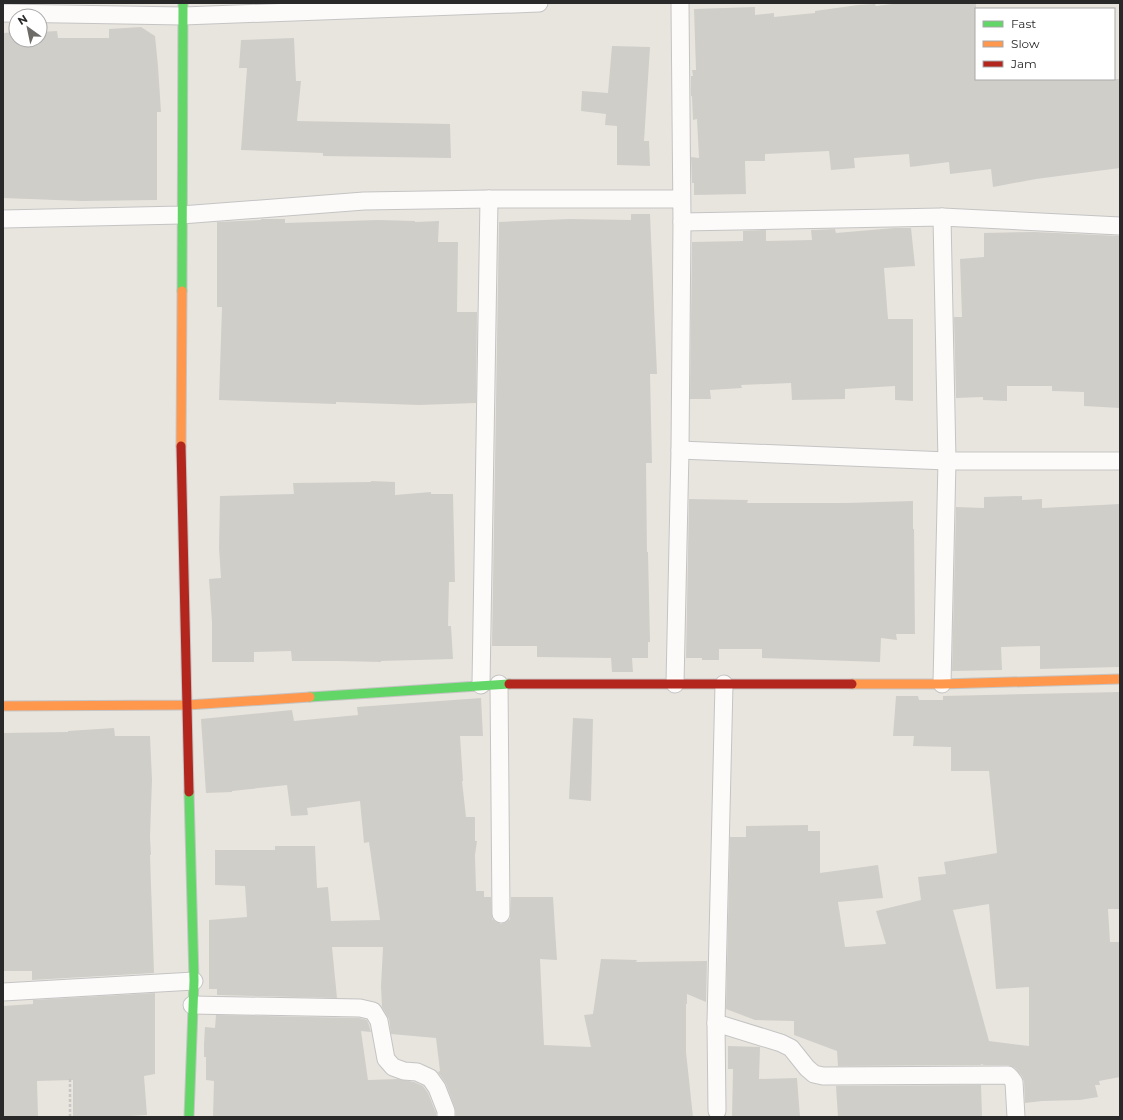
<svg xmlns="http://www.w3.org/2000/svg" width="1123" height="1120" font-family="Montserrat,sans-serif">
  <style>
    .building { fill: #d0cec9; fill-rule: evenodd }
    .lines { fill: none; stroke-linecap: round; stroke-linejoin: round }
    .street-casing { stroke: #c5c4c4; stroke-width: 19 }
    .fast-casing { stroke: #c5c4c4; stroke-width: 11 }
    .slow-casing { stroke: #c5c4c4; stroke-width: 11 }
    .jam-casing { stroke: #c5c4c4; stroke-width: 11 }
    .path { stroke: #c8c7c6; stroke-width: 2.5; stroke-dasharray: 3 2; stroke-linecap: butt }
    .street { stroke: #fcfbfa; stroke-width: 17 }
    .fast { stroke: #63d668; stroke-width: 9 }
    .slow { stroke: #ff974d; stroke-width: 9 }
    .jam { stroke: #b3261e; stroke-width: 9 }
  </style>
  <rect width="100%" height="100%" fill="#e8e5de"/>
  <g class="building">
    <polygon points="901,3 976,3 976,79 1120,79 1120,168 1036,179 993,187 991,169 950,174 949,162 910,167 909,154 854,158 855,168 831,170 829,151 765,154 765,161 745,161 746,194 694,195 694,183 692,183 691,157 699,158 697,119 693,120 692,96 691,96 691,76 693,76 692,70 696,70 694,9 755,7 755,15 774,13 774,17 815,13 815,11 858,5 875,4 876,6"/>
    <polygon points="141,27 155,36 158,66 161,112 157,112 157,200 82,201 3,198 3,33 16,32 16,40 40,40 40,32 57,31 58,38 109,38 109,29"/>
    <polygon points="294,38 296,81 301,81 297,121 450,124 451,158 323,156 323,153 241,150 247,68 239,68 241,40"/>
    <polygon points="612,46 650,47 644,141 649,141 650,166 617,165 617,126 605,125 606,114 581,111 582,91 608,93"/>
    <polygon points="631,214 650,214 657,374 650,374 652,463 646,463 647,552 648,552 650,642 648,642 648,658 632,658 633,672 612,672 611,658 537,657 537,646 492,646 499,222 569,219 631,220"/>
    <polygon points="261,219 285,219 285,223 378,220 415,221 415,222 439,221 438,242 458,242 457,312 477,312 476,403 419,405 336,402 336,404 219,400 222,307 217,307 217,222 261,220"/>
    <polygon points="894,228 911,228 915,266 884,268 888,319 913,319 913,401 895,400 895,386 845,389 845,399 792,400 791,383 741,385 742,388 710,390 711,399 690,399 692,242 743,241 743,231 766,230 766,241 812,240 811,230 835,229 836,233"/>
    <polygon points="1035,232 1120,236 1120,408 1084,406 1084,392 1052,391 1052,386 1007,386 1007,401 983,400 983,397 956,398 954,317 962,317 960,259 984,257 984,233"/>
    <polygon points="371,481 395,482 395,495 431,492 431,494 453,494 455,582 449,582 448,626 451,626 453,659 381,661 381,662 339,661 292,661 291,651 254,652 254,662 212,662 212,622 209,579 221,578 219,548 220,496 294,494 293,483 371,482"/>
    <polygon points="1022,496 1022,500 1042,499 1042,508 1120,504 1119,667 1040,669 1040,646 1001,647 1002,670 952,671 956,507 984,508 984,497"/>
    <polygon points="689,499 748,500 747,503 846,503 913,501 913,529 914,529 915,634 896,634 897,640 881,638 880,662 762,658 762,649 719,649 719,660 702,660 702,658 686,658"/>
    <path d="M1120,692V909H1108L1110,942H1120V1077L1099,1081L1100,1085H1095L1098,1097L1080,1100L1042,1101L1025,1103L1024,1081L1022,1076L1015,1068L1008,1065H984L981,1064V1065L838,1066L837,1051L794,1035V1021L755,1020L726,1009L730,837H746V826L808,825V831H820V873L878,865L883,898L838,902L845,947L886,944L876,911L921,900L918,877L946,874L944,862L997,853L989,771H951V747L913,746L914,736H893L896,696H918L919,700H943V696ZM989,904L996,989L1029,987V1046L989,1041L953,910Z"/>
    <polygon points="481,698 483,736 460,736 463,781 462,781 466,817 475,817 475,841 477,841 475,855 476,891 484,891 484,897 491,897 492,919 496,922 501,924 506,922 510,919 511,897 553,897 557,960 540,959 544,1045 591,1047 584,1015 593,1014 601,959 637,960 636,962 707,961 706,1002 687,994 687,1004 686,1004 686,1052 693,1117 456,1117 455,1108 446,1084 438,1072 440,1071 436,1038 391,1034 389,1019 382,1007 381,986 383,947 332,947 337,998 217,995 217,989 209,989 209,920 247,917 245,886 215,885 215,850 275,850 275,846 315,846 317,888 328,887 331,921 380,920 369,842 364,843 360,801 307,808 308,815 291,816 287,785 232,791 232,792 206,793 201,719 292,710 294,721 358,715 357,707"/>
    <polygon points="573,718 593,719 591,801 569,799"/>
    <polygon points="114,728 115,736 150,736 152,779 150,837 151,855 150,855 154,973 32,980 32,971 3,971 3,733 68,732 68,731"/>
    <polygon points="155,993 155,1074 144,1076 147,1115 112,1117 73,1117 73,1080 37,1081 38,1117 3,1117 3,1006 33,1004 33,1000"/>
    <polygon points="216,1015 359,1018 367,1020 369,1025 371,1032 361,1031 368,1080 398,1079 414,1082 423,1086 428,1093 436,1113 436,1117 213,1117 214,1081 206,1080 206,1057 204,1057 204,1044 205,1027 215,1028"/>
    <polygon points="728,1046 760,1047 759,1079 797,1078 800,1117 732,1116 733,1069 728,1069"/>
    <polygon points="981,1085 982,1117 838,1117 836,1086"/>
  </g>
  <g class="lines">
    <defs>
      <g id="street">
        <polyline points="3,13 183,16 539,3"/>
        <polyline points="3,219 181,215 364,201 489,199 681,199"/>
        <polyline points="682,222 942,217 1120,226"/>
        <polyline points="680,450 947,461 1120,461"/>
        <polyline points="499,684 501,914"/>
        <polyline points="675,684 680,450 682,222 680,3"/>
        <polyline points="942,684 947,461 942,217"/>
        <polyline points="481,685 489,199"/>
        <polyline points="3,992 194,981"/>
        <polyline points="192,1005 360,1008 373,1011 379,1021 386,1059 393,1067 404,1071 417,1072 430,1078 437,1088 446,1111 446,1117"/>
        <polyline points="716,1023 781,1043 791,1048 807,1068 814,1074 823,1076 1008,1075 1011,1078 1014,1082 1016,1117"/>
        <polyline points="717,1111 716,1023 724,684"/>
      </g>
      <g id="fast">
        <polyline points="182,291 183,3"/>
        <polyline points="310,697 509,684"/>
        <polyline points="189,1117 194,981 189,792"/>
      </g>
      <g id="slow">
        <polyline points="181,446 182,291"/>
        <polyline points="852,684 942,684 1120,679"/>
        <polyline points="3,706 187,705 310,697"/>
      </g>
      <g id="jam">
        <polyline points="181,446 189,792"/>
        <polyline points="509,684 852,684"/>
      </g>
    </defs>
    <use href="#street" class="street-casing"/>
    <use href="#fast" class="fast-casing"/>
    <use href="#slow" class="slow-casing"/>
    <use href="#jam" class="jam-casing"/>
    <polyline class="path" points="70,1117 70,1077"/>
    <use href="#street" class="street"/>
    <use href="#fast" class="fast"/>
    <use href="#slow" class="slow"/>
    <use href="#jam" class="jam"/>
  </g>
  <rect width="1123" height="1120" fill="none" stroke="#292929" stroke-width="8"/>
  <rect x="975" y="8" width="140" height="72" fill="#ffffff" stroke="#a9a9a9"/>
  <rect x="983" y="21" width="20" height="6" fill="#63d668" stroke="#a9a9a9"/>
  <text x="1011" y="28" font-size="12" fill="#292929">Fast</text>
  <rect x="983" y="41" width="20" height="6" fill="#ff974d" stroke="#a9a9a9"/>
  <text x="1011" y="48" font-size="12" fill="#292929">Slow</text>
  <rect x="983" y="61" width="20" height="6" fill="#b3261e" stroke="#a9a9a9"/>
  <text x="1011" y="68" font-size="12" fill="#292929">Jam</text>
  <g transform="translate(28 28) rotate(327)"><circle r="19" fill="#ffffff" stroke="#a9a9a9"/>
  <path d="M0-3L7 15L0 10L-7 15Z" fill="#6c6b68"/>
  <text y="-6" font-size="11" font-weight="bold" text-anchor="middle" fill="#292929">N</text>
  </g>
</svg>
